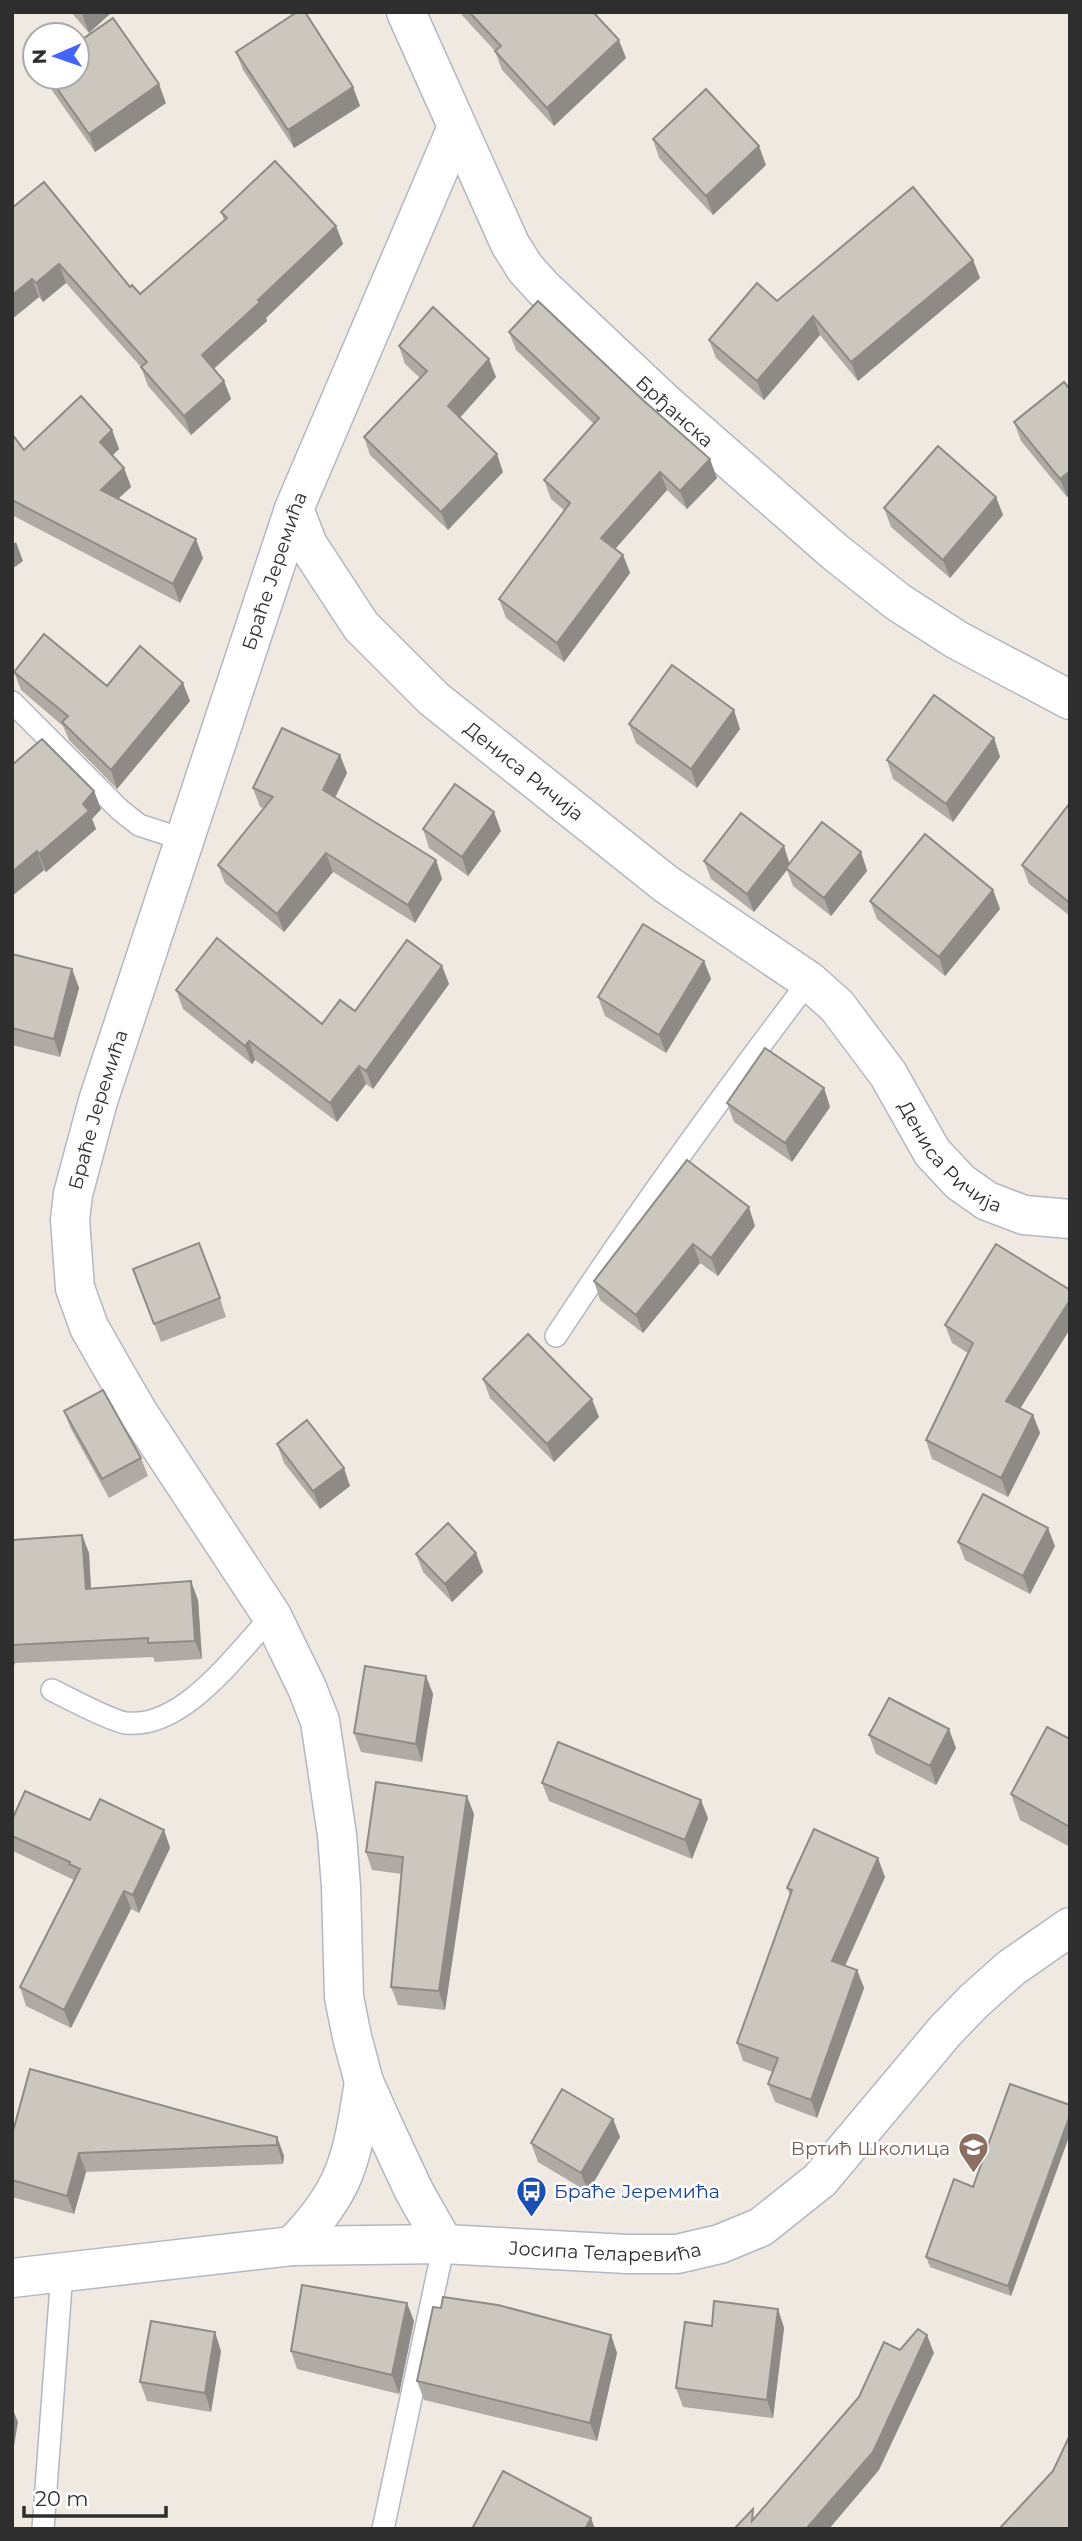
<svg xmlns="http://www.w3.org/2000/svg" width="1082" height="2541" font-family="Montserrat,sans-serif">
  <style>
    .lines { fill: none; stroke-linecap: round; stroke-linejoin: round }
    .lane-casing { stroke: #b4b7c1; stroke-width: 24 }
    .street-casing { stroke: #b4b7c1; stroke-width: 41 }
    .lane { stroke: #fff; stroke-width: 21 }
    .street { stroke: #fff; stroke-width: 38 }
    .wall { fill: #afaba4 }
    .shaded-wall { fill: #8e8b86 }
    .building { fill: #cbc7bf; stroke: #8e8b86; stroke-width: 2 }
    .labels { text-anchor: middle; stroke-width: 5; stroke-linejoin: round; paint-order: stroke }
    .street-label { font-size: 19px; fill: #2e2e2e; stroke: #fff }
    .education-label { font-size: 19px; fill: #785e54; stroke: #fff; text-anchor: end }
    .transit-label { font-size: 19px; fill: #164399; stroke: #fff; text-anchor: start }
  </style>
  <rect width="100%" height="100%" fill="#efe9e1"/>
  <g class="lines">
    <defs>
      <g id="lane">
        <polyline points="12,702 120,810 139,825 185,840"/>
        <path d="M556,1336C636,1214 721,1097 809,981"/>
        <path d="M52,1690C68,1698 111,1721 126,1723C184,1729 236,1654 272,1616"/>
        <polyline points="43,2529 62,2272"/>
        <polyline points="383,2529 444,2244"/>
      </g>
      <g id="street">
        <path id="s1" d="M406,12L510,244L525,268L543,288L666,404L835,552L898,602L957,640L1070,700"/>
        <path id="s2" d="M294,509L308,545L361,626L434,699L666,884L809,981L837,1006L888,1074L932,1152L960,1182L987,1201L1024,1215L1070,1219"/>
        <path id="s3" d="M444,2244L414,2191L385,2129L364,2082L352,2037L344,1997L341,1887L337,1835L320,1721L307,1688L272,1616L139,1414L114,1371L89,1327L75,1288L70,1220L73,1194L98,1101L294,509L457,127"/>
        <path d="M292,2246C348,2190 352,2157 364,2082"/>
        <path id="s4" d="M12,2278L292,2246L444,2244L627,2254H677L720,2244L761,2227L820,2180L945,2031L974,2001L1011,1968L1070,1927"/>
      </g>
    </defs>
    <use href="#lane" class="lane-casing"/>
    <use href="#street" class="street-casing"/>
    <use href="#lane" class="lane"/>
    <use href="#street" class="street"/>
  </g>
  <g class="wall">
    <polygon points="71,12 112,12 89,33"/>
    <polygon points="459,12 593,12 626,58 554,126 502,70 495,51"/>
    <polygon points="236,52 353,87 360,106 294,148 243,70"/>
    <polygon points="46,77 77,77 166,103 95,152 49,86"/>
    <polygon points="653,139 766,165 713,215 659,158"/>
    <polygon points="12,208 140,294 224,220 221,212 336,226 343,244 266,318 267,321 214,369 224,381 231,399 191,435 148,386 141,367 66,283 43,302 39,297 12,319"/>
    <polygon points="973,260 980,278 858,381 820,335 764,400 716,358 709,340 777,301"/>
    <polygon points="509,332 717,478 687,509 667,490 615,549 623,555 630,573 564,662 506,618 499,599 565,511 551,499 544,480 594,424 516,350"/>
    <polygon points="399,346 496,377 460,418 503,472 448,530 370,455 364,437 420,378 405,364"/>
    <polygon points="1064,382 1067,497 1021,441 1014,422"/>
    <polygon points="112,430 119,449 112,455 124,468 131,487 118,499 203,558 180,603 12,515 12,434 24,450"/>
    <polygon points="996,497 1003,515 950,578 891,527 884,508"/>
    <polygon points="14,672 107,686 190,701 117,789 69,740 63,726 21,690"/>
    <polygon points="629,724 740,729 697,788 636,743"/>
    <polygon points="994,738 1000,757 953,822 893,779 887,760"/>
    <polygon points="340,755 347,773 335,797 436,860 442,879 415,923 333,872 284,932 225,883 218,865 264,808 260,807 253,788"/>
    <polygon points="12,765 94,791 101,809 92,819 96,829 46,872 44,870 12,896"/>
    <polygon points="1070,803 1070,916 1029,884 1022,865"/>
    <polygon points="423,829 501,831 468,876 429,848"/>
    <polygon points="861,852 867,871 831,916 793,886 787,870 754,912 711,879 704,861 790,863"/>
    <polygon points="993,890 1000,909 945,976 877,919 870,901"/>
    <polygon points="12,954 72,969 79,988 60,1057 12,1045"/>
    <polygon points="704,961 711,979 666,1053 605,1016 598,997"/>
    <polygon points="442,966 449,984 373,1089 366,1084 337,1122 255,1060 252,1064 183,1009 176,990 322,1024 355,1011"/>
    <polygon points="824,1088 830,1107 792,1162 734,1122 727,1103"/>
    <polygon points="687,1160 755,1226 718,1276 700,1263 643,1333 600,1300 594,1281"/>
    <polygon points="133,1269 220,1298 226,1317 161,1342"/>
    <polygon points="1070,1290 1070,1329 1020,1408 1033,1415 1040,1433 1008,1497 932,1459 926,1440 968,1353 952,1343 945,1325"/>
    <polygon points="483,1379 599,1417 554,1462 490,1398"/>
    <polygon points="64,1411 141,1458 148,1476 109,1498 71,1429"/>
    <polygon points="277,1444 350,1486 320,1509 284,1463"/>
    <polygon points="82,1535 89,1553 91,1589 198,1600 202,1659 155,1662 153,1657 15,1663 12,1670 12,1540"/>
    <polygon points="958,1542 1055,1546 1030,1594 965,1560"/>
    <polygon points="476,1553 483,1572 452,1602 423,1572 416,1554"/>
    <polygon points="426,1676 433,1694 422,1762 361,1752 354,1733"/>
    <polygon points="869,1735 956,1748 936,1785 876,1754"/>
    <polygon points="1070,1739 1070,1847 1020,1820 1011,1794"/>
    <polygon points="542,1783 708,1818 692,1859 549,1801"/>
    <polygon points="474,1814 445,2010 398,2005 391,1987 402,1874 372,1870 366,1852"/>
    <polygon points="12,1820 90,1820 164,1830 170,1848 139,1913 131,1909 71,2028 26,2006 20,1987 74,1880 13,1851"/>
    <polygon points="885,1877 845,1966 857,1970 864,1988 817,2118 775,2102 768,2084 773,2072 743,2061 737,2043 790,1895 787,1888"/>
    <polygon points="1070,2105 1070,2134 1011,2296 930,2267 926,2257 973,2187"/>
    <polygon points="613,2119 620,2137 588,2192 538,2162 531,2143"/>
    <polygon points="12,2135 277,2137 284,2156 283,2164 86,2172 74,2214 12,2197"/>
    <polygon points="778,2309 784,2328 773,2418 683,2407 676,2388 712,2326"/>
    <polygon points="414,2321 399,2394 297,2369 291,2351"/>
    <polygon points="611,2335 617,2353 597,2441 424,2400 417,2381"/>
    <polygon points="221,2351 211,2412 147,2401 140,2382"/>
  </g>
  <g class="shaded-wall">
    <polygon points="84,12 112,12 89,33 82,14"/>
    <polygon points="619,40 626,58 554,126 547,108"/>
    <polygon points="159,84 166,103 95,152 89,134"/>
    <polygon points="353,87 360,106 294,148 288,130"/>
    <polygon points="759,146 766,165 713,215 706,196"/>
    <polygon points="336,226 343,244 266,318 267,321 208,373 202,355"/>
    <polygon points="973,260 980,278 858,381 851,362"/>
    <polygon points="59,264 66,283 43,302 36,283"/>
    <polygon points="32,279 39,297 12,319 12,295"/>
    <polygon points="813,316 820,335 764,400 757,381"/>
    <polygon points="489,359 496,377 454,424 448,406"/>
    <polygon points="224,381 231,399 191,435 184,416"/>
    <polygon points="112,430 119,449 107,461 100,442"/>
    <polygon points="497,454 503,472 448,530 441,512"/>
    <polygon points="710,459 717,478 687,509 680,491"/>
    <polygon points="124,468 131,487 108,508 101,490"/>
    <polygon points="1070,471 1070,495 1067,497 1060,479"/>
    <polygon points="660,472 667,490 608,557 601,538"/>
    <polygon points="996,497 1003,515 950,578 943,560"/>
    <polygon points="196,539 203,558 180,603 173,584"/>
    <polygon points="16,542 23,561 12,569 12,545"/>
    <polygon points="623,555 630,573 564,662 557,643"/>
    <polygon points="183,683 190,701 117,789 111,770"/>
    <polygon points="734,710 740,729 697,788 691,769"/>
    <polygon points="994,738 1000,757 953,822 946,804"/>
    <polygon points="340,755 347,773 330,808 323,790"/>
    <polygon points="94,791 101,809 92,819 96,829 46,872 39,854"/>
    <polygon points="494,812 501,831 468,876 462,857"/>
    <polygon points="784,846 790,865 786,868 787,870 754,912 747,894"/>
    <polygon points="37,851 44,870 12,896 12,872"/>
    <polygon points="861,852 867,871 831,916 824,898"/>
    <polygon points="326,853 333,872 284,932 277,914"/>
    <polygon points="436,860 442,879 415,923 408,905"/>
    <polygon points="993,890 1000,909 945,976 939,957"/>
    <polygon points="704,961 711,979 666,1053 659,1035"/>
    <polygon points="442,966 449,984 373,1089 366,1071"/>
    <polygon points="72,969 79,988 60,1057 54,1039"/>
    <polygon points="249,1041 255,1060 252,1064 245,1046"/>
    <polygon points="359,1066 366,1084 337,1122 330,1103"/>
    <polygon points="824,1088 830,1107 792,1162 785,1143"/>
    <polygon points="749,1207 755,1226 718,1276 711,1258"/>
    <polygon points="693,1244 700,1263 643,1333 636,1315"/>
    <polygon points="1070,1300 1070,1329 1013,1420 1006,1401"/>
    <polygon points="592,1399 599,1417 554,1462 547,1444"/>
    <polygon points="1033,1415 1040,1433 1008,1497 1001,1478"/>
    <polygon points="344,1468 350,1486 320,1509 313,1491"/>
    <polygon points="1048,1528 1055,1546 1030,1594 1023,1576"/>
    <polygon points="82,1535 89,1553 92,1607 86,1589"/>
    <polygon points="476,1553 483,1572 452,1602 445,1584"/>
    <polygon points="191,1581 198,1600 202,1659 195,1641"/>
    <polygon points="12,1657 15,1663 12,1670"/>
    <polygon points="426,1676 433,1694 422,1762 416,1744"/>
    <polygon points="949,1729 956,1748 936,1785 930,1766"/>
    <polygon points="467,1796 474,1814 445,2010 439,1991"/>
    <polygon points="701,1800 708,1818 692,1859 685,1840"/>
    <polygon points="164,1830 170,1848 139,1913 133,1895"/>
    <polygon points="878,1858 885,1877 839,1979 832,1961"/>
    <polygon points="124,1891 131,1909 71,2028 64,2010"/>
    <polygon points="857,1970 864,1988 817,2118 811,2100"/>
    <polygon points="1070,2115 1070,2134 1011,2296 1008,2286"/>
    <polygon points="613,2119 620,2137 588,2192 581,2173"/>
    <polygon points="277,2137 284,2156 283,2164 277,2145"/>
    <polygon points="79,2153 86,2172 74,2214 67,2196"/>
    <polygon points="407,2303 414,2321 399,2394 392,2375"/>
    <polygon points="778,2309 784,2328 773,2418 767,2400"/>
    <polygon points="215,2332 221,2351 211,2412 205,2393"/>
    <polygon points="611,2335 617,2353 597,2441 590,2423"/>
    <polygon points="927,2335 934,2353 879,2470 829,2529 806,2529"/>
    <polygon points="12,2407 18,2422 12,2458"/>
    <polygon points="591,2518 595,2529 585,2529"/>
  </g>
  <g class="building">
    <polygon points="297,12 305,12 353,87 288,130 236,52"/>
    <polygon points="469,12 593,12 619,40 547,108 495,51 501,46"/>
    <polygon points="113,18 159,84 89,134 49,77 77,77 77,43"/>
    <polygon points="706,89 759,146 706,196 653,139"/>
    <polygon points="275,161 336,226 258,300 260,302 202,355 224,381 184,416 141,367 147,362 59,264 36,283 32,279 12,295 12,208 44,182 130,287 132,285 140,294 227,218 221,212"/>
    <polygon points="913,187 973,260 851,362 813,316 757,381 709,340 757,283 777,301"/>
    <polygon points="538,301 644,401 710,459 680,491 660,472 601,538 623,555 557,643 499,599 570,503 544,480 599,418 509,332"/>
    <polygon points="433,307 489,359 448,406 497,454 441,512 364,437 427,371 399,346"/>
    <polygon points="1064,382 1070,389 1070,471 1060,479 1014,422"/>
    <polygon points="81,396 112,430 100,442 124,468 101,490 196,539 173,584 12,500 12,434 24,450"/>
    <polygon points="938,446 996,497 943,560 884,508"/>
    <polygon points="44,634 107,686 140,646 183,683 111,770 62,722 68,716 14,672"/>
    <polygon points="672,665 734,710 691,769 629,724"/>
    <polygon points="934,695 994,738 946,804 887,760"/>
    <polygon points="282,728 340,755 323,790 436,860 408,905 326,853 277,914 218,865 273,797 253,788"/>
    <polygon points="42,739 94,791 83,804 89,811 39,854 37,851 12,872 12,765"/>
    <polygon points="455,784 494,812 462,857 423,829"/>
    <polygon points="1070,803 1070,903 1022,865"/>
    <polygon points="741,813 784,846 747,894 704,861"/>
    <polygon points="822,822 861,852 824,898 786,868"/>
    <polygon points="925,834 993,890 939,957 870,901"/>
    <polygon points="643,924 704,961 659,1035 598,997"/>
    <polygon points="217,938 322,1024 340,1000 355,1011 407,940 442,966 366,1071 359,1066 330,1103 249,1041 245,1046 176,990"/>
    <polygon points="12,954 72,969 54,1039 12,1028"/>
    <polygon points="765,1048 824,1088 785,1143 727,1103"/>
    <polygon points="687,1160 749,1207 711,1258 693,1244 636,1315 594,1281"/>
    <polygon points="199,1243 220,1298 154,1324 133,1269"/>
    <polygon points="996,1244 1070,1290 1070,1300 1006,1401 1033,1415 1001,1478 926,1440 973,1343 945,1325"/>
    <polygon points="528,1334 592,1399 547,1444 483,1379"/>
    <polygon points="103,1390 141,1458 102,1479 64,1411"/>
    <polygon points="307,1420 344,1468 313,1491 277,1444"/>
    <polygon points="983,1494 1048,1528 1023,1576 958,1542"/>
    <polygon points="448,1523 476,1553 445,1584 416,1554"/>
    <polygon points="82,1535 86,1589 191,1581 195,1641 148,1643 148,1638 12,1645 12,1540"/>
    <polygon points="365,1666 426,1676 416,1744 354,1733"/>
    <polygon points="889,1698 949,1729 930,1766 869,1735"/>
    <polygon points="1047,1727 1070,1739 1070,1827 1011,1794"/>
    <polygon points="558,1742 701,1800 685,1840 542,1783"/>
    <polygon points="376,1782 467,1796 439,1991 391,1987 403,1857 366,1852"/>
    <polygon points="25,1791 90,1820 100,1799 164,1830 133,1895 124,1891 64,2010 20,1987 80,1869 69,1864 70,1862 12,1836 12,1820"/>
    <polygon points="814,1829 878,1858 832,1961 857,1970 811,2100 768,2084 778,2058 737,2043 792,1890 787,1888"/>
    <polygon points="30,2069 277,2137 277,2145 79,2153 67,2196 12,2180 12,2135"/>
    <polygon points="1010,2084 1070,2105 1070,2115 1008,2286 926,2257 954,2179 973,2187"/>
    <polygon points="562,2089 613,2119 581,2173 531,2143"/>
    <polygon points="302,2285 407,2303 392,2375 291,2351"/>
    <polygon points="443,2297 498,2305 611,2335 590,2423 417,2381 433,2307 441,2308"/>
    <polygon points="714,2301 778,2309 767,2400 676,2388 685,2322 712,2326"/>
    <polygon points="151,2321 215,2332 205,2393 140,2382"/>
    <polygon points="918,2329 927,2335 873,2452 806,2529 734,2529 753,2509 752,2521 859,2397 884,2342 900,2350"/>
    <polygon points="1070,2435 1070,2529 999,2529 1053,2471"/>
    <polygon points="503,2471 591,2518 585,2529 472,2529"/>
  </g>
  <defs>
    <symbol id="school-pin" viewBox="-11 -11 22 30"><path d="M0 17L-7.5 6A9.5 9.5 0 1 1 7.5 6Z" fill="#8d6e63" stroke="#fff"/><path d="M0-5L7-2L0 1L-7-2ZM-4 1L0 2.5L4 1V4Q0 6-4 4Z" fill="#fff"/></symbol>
    <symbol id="bus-pin" viewBox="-11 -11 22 30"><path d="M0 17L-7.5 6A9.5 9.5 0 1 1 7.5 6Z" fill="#1a4fb4" stroke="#fff"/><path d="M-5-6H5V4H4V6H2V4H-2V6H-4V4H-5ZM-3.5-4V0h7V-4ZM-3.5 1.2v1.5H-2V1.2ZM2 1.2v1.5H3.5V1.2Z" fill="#fff"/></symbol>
  </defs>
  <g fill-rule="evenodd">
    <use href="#school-pin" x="956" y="2130" width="35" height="47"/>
    <use href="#bus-pin" x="514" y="2174" width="35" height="47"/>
  </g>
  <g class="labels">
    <g class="street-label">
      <text dy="7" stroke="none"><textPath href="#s1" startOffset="490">Брђанска</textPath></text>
      <text dy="7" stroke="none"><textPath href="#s3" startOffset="1794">Браће Јеремића</textPath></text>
      <text dy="7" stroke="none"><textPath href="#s2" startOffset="354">Дениса Ричија</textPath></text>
      <text dy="7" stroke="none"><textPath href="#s3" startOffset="1227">Браће Јеремића</textPath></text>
      <text dy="7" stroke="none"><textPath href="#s2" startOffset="936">Дениса Ричија</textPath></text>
      <text dy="7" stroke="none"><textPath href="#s4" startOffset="595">Јосипа Теларевића</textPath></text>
    </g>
    <g class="education-label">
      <text x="950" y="2155">Вртић Школица</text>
    </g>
    <g class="transit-label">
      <text x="554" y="2198">Браће Јеремића</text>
    </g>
  </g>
  <rect width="1082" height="2541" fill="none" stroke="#2e2e2e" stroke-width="28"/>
  <g transform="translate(56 56) rotate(268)"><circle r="33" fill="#ffffff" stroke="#ababab" stroke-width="2"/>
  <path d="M0-5L12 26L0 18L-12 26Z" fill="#4264fb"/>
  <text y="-10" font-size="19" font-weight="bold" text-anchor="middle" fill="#2e2e2e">N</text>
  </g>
  <path d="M24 2506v10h142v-10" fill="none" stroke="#2e2e2e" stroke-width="3.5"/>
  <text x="35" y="2506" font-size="21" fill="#2e2e2e" stroke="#ffffff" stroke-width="5" paint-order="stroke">20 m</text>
</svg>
